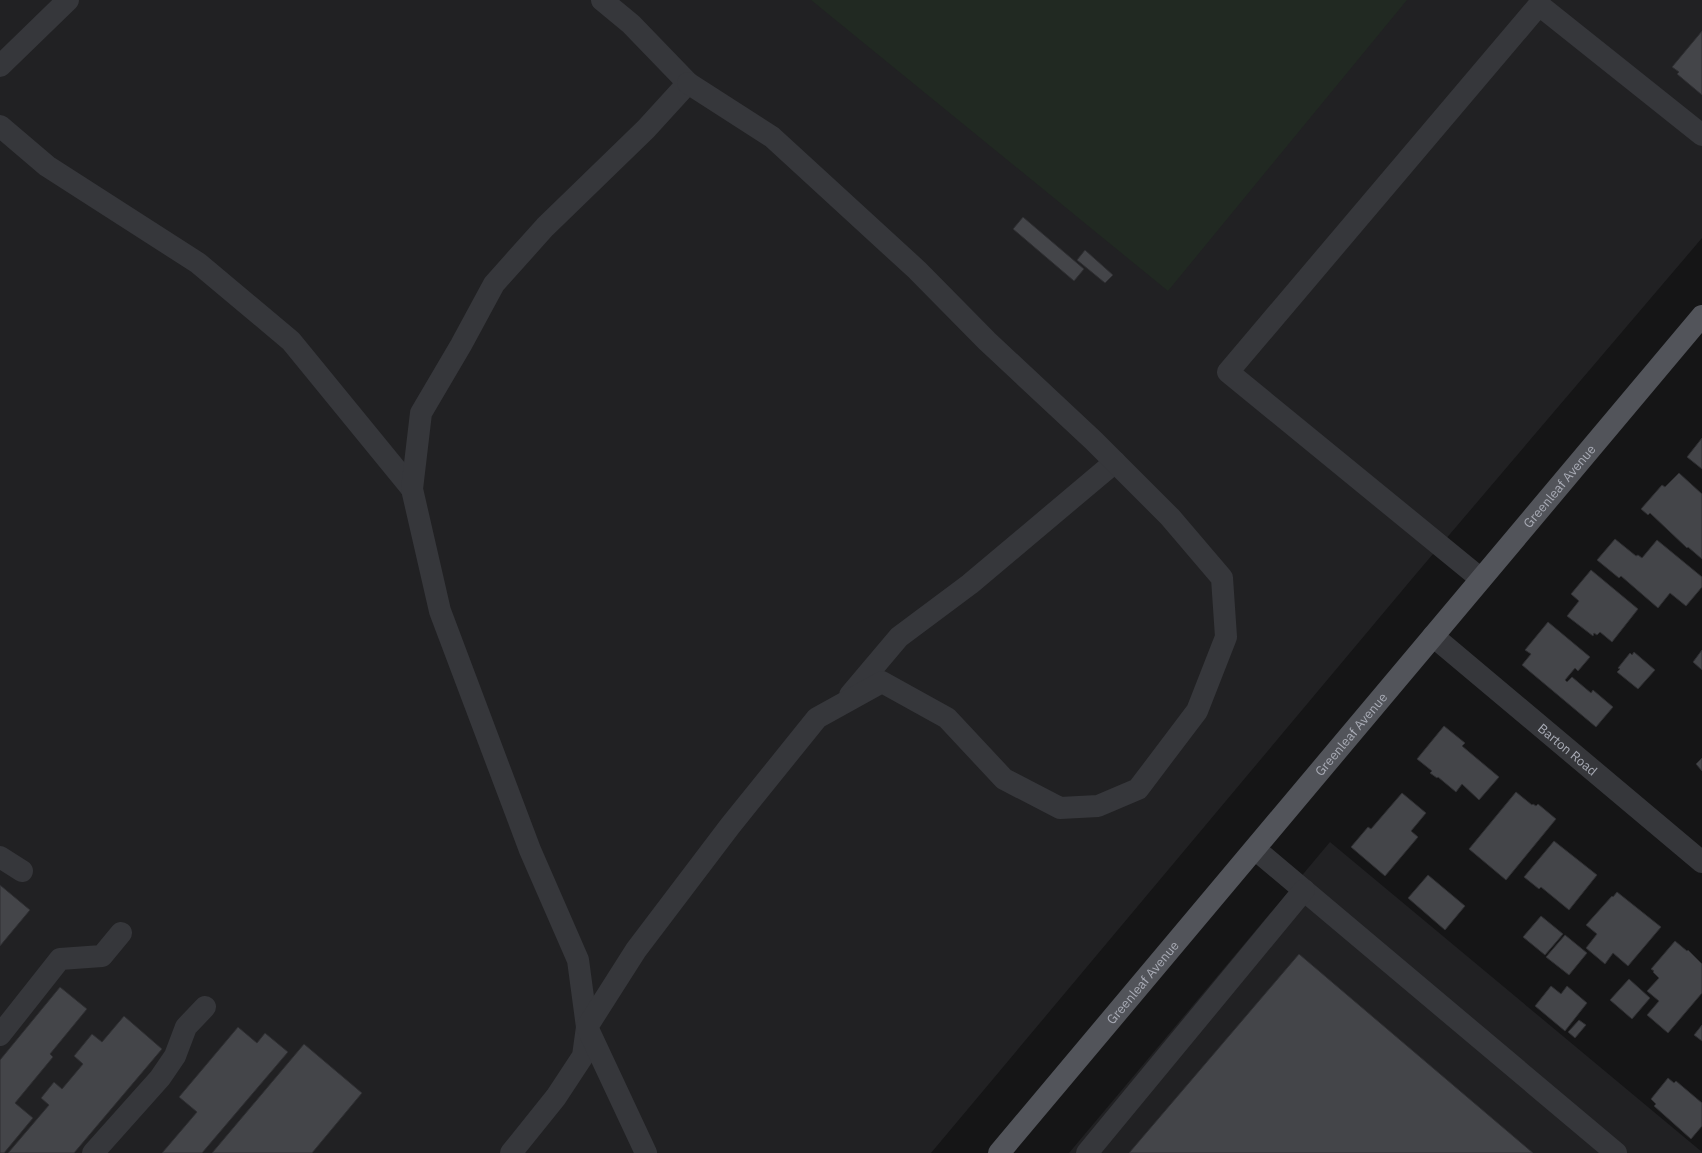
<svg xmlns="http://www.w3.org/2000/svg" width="1702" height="1153" font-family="'IBM Plex Sans',sans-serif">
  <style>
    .built { fill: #212123 }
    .green { fill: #212922 }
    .building { fill: #444549; stroke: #2f2f32 }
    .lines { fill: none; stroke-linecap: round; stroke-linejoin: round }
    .minor { stroke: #36373b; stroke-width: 22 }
    .major { stroke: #52545a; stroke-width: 22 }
    .labels { text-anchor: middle; stroke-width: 3.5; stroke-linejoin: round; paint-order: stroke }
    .street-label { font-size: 13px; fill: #a8abb5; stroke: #101011 }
  </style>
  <rect width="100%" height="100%" fill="#151516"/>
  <g class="built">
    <polygon points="0,0 1702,0 1702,238 1416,574 931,1153 0,1153"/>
    <polygon points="1330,842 1702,1152 1702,1153 1069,1153"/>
  </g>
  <polygon class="green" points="811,0 1407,0 1168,291"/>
  <g class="building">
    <polygon points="1702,31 1702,95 1677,74 1679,72 1672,67"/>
    <polygon points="1023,217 1084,269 1074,281 1013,229"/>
    <polygon points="1085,250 1113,275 1105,283 1077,260"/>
    <polygon points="1702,438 1702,469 1687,457"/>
    <polygon points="1679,473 1702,494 1702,559 1688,547 1687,548 1650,513 1648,515 1641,509 1662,485 1665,487"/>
    <polygon points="1615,539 1636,556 1638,555 1642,558 1657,540 1702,577 1702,587 1686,606 1670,593 1658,608 1621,576 1619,578 1597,560"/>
    <polygon points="1591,570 1638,609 1612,642 1600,632 1597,635 1594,633 1593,636 1567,616 1579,601 1571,594"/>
    <polygon points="1548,622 1590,657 1578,671 1575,668 1565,680 1567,682 1572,677 1591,693 1593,690 1613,707 1596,727 1522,665 1531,654 1525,650"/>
    <polygon points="1702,650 1702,670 1693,662"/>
    <polygon points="1634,652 1655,670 1638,689 1617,672 1620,669 1618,668 1630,653 1632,655"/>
    <polygon points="1444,726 1465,743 1462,746 1499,777 1479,800 1462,784 1456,792 1438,777 1437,778 1430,773 1432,771 1417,759"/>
    <polygon points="1702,758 1702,771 1696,764"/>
    <polygon points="1516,792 1532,805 1533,804 1536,806 1538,804 1556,819 1506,880 1469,849"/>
    <polygon points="1402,793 1426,813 1411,831 1418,837 1385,876 1351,847 1368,827 1371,829"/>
    <polygon points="1554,841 1597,875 1569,910 1541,887 1539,889 1524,877"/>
    <polygon points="1428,875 1465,906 1445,930 1408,898"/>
    <polygon points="0,885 30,910 0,946"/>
    <polygon points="1617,892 1661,927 1628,966 1613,953 1605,964 1586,948 1597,934 1586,925 1612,896 1613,897"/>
    <polygon points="1541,916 1563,934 1545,955 1523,937"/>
    <polygon points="1565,935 1587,953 1569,975 1546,957"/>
    <polygon points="1675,941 1687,951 1688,950 1702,964 1702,993 1668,1033 1647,1015 1659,1001 1647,991 1659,978 1653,972 1654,971 1651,969"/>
    <polygon points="1299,954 1533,1153 1129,1153"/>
    <polygon points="1629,979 1650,998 1632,1019 1610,1000"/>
    <polygon points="1551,986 1561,994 1567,986 1587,1003 1565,1031 1535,1006"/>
    <polygon points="60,987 87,1009 50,1054 53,1057 15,1103 33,1118 4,1153 0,1153 0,1060"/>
    <polygon points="124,1016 162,1049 74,1153 8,1153 49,1105 41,1098 54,1082 62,1089 83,1064 74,1056 92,1034 102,1042"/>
    <polygon points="1579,1020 1586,1025 1575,1038 1568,1032"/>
    <polygon points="1702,1025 1702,1041 1694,1035"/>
    <polygon points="238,1027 257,1043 265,1033 288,1052 202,1153 162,1153 197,1112 179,1097"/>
    <polygon points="304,1044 362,1093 312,1153 212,1153"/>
    <polygon points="1668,1078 1674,1083 1676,1081 1702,1103 1702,1126 1691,1139 1654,1106 1656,1104 1651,1099"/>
  </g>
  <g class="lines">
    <g class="minor">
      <polyline points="0,66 68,0"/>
      <polyline points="0,126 47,166 198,263 291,341 412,489"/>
      <polyline points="1481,579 1228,372 1539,5 1702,135"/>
      <path id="s1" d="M1433,636L1702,862"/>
      <polyline points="850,695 899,637 970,584 1115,462"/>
      <polyline points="1255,849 1616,1153"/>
      <polyline points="0,857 22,871"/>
      <polyline points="0,1035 60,959 102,956 121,933"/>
      <polyline points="93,1153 160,1078 175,1056 186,1027 205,1007"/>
      <polyline points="511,1153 556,1097 583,1056 587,1027 578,960 530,850 440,611 412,489 421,413 461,345 494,284 545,227 646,129 688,83 631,24 602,0"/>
      <polyline points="646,1153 587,1027 636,950 730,826 817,718 882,682 947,718 1004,779 1060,808 1098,806 1138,789 1197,711 1226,637 1222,578 1170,517 1094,441 987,341 917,270 772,137 688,83"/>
      <polyline points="1087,1153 1304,890"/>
    </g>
    <path class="major" id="s2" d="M999,1153L1702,316"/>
  </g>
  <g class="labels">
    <g class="street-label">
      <text dy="5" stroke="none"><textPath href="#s2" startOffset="871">Greenleaf Avenue</textPath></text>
      <text dy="5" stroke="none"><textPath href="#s2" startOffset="547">Greenleaf Avenue</textPath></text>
      <text dy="5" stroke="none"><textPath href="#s1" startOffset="176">Barton Road</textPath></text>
      <text dy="5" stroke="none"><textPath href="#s2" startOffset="223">Greenleaf Avenue</textPath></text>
    </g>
  </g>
</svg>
